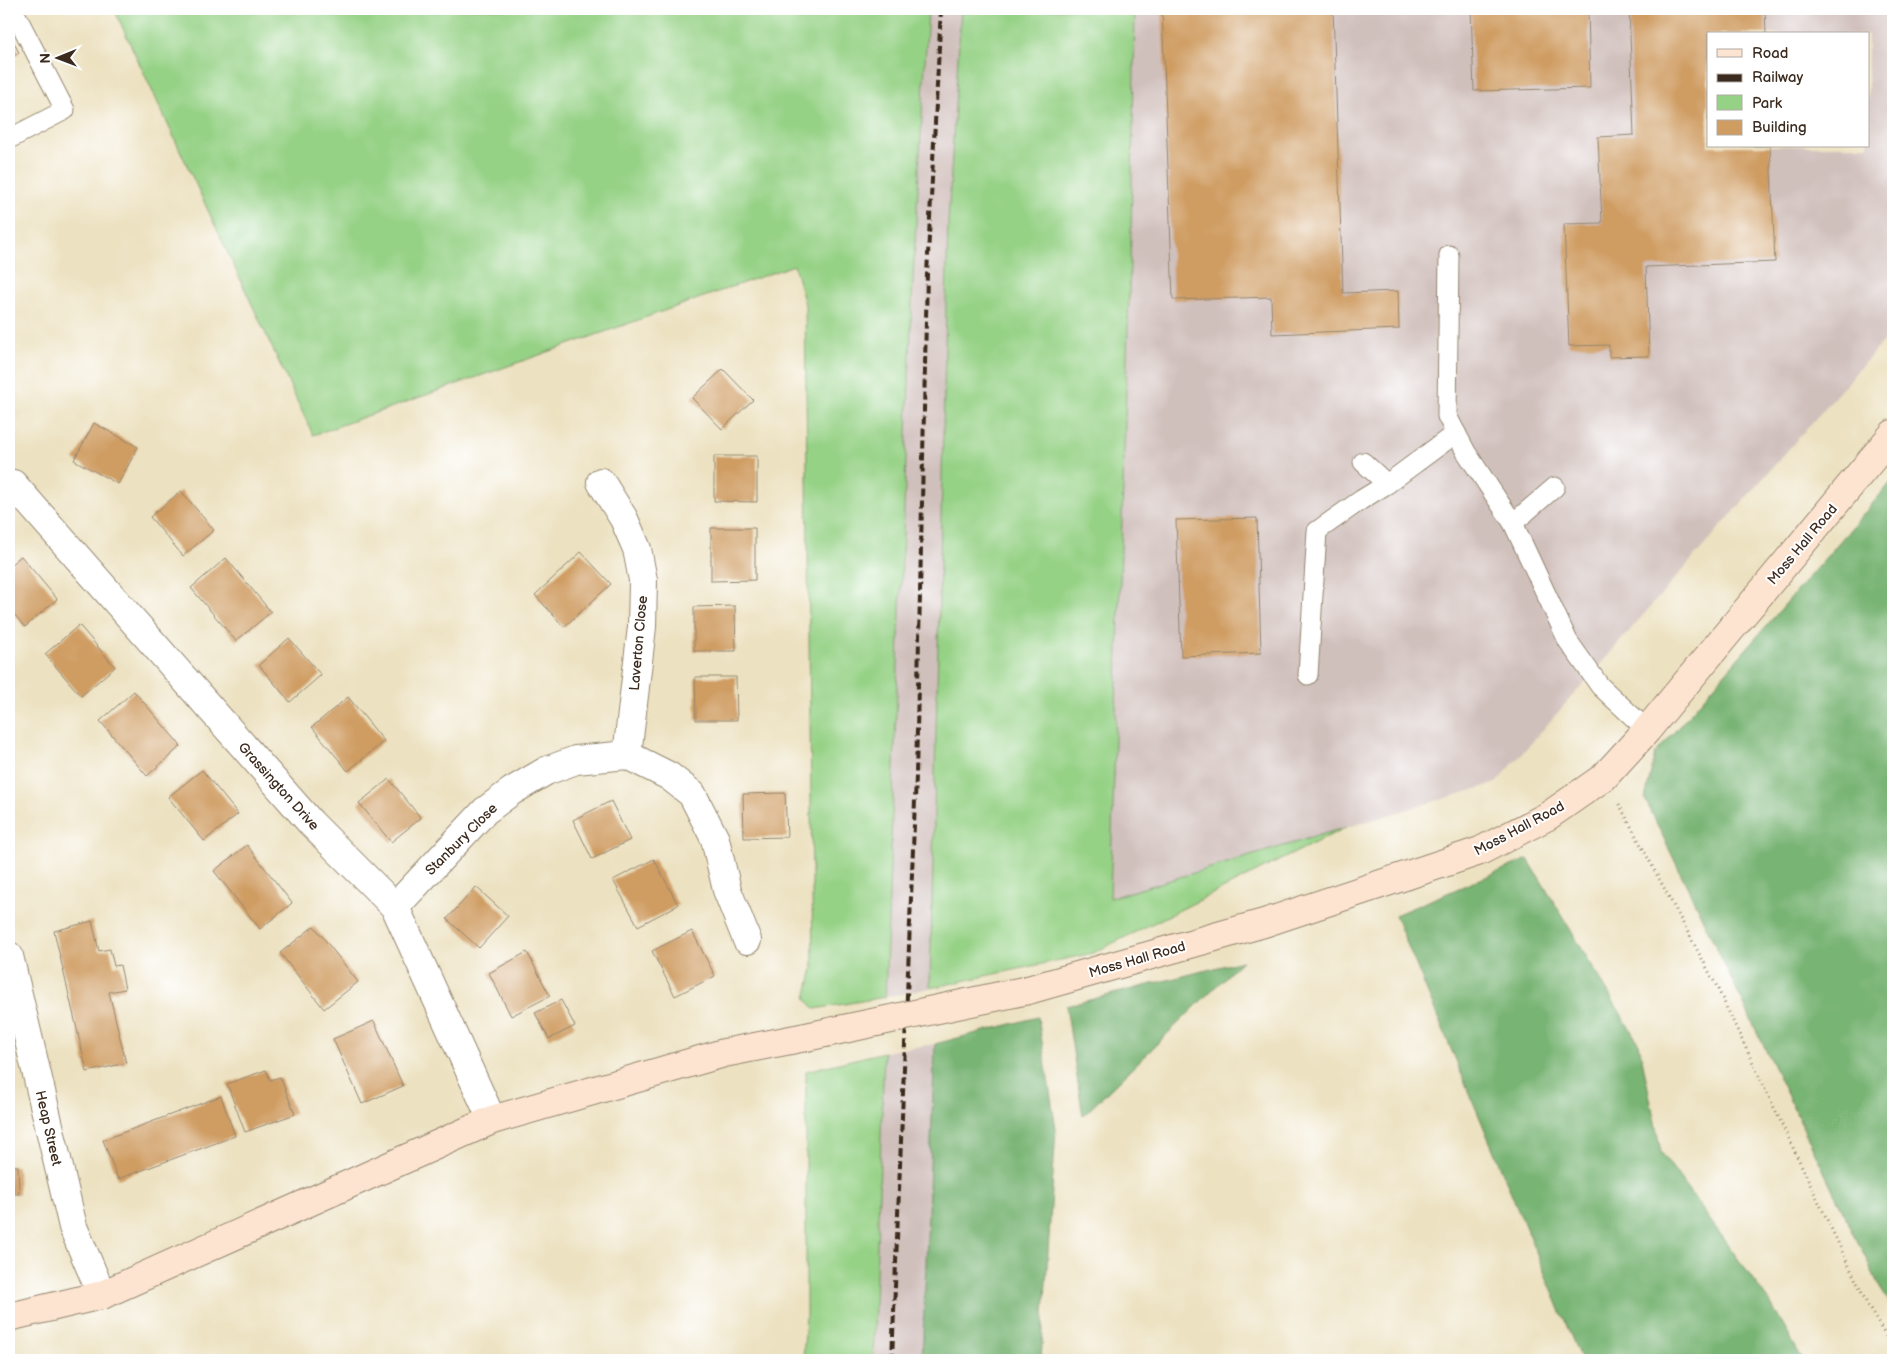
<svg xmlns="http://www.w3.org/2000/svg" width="1902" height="1369" font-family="'Balsamiq Sans',sans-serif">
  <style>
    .industrial { fill: #d0c0bc; fill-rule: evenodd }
    .green { fill: #96d286; stroke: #687e52 }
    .forest { fill: #78b473; stroke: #5a6f48 }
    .building { fill: #cf9c62 }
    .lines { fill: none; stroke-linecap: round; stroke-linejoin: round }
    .lane-casing { stroke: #94866f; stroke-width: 21 }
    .street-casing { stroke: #94866f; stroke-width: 30 }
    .secondary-casing { stroke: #94866f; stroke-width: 30 }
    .path { stroke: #94866f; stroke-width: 3; stroke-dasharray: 1 4; stroke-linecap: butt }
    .lane { stroke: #fff; stroke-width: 19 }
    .street { stroke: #fff; stroke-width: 28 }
    .secondary { stroke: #fde4d1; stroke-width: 28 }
    .rail { stroke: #3b2a1e; stroke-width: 4; stroke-dasharray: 8 4; stroke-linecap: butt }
    .secondary-bridge-casing { stroke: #94866f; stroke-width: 30; stroke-linecap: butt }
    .secondary-bridge { stroke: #fde4d1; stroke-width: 28 }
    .labels { text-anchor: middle; stroke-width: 4; stroke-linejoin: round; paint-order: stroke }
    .street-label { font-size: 14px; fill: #3b2a1e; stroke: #fff }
  </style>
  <rect width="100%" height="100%" fill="#fff"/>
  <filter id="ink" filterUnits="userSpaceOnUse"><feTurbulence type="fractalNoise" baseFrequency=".02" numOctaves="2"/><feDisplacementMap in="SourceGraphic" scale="10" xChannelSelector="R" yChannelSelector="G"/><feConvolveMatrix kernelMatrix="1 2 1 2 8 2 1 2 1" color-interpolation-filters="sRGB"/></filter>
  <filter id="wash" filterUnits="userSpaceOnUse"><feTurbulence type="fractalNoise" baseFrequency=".0096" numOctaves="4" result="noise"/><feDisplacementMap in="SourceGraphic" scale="20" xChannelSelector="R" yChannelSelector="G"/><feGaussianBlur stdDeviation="1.12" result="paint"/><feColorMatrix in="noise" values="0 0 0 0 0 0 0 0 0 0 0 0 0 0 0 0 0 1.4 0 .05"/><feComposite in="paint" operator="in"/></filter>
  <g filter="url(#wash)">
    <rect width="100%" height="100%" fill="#ece1c0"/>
    <g class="industrial">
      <polygon points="928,9 961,9 948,222 930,988 885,997 913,279"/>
      <path d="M1135,9H1893V330L1496,783L1110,898L1131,231ZM1708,34H1868V146H1708Z"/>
      <polygon points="935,1044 922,1360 873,1360 884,1052"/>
    </g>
    <g class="green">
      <polygon points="114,9 928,9 913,279 885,997 815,1009 806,999 813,968 805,305 794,265 313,435"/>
      <polygon points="961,9 1135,9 1131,231 1110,898 1347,827 1093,953 930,988 948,222"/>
      <polygon points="884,1052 873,1360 803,1360 806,1316 806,1071"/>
    </g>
    <g class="forest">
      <polygon points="1893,480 1893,1308 1880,1288 1645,799 1655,754"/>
      <polygon points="1528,859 1639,1044 1661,1152 1772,1306 1803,1360 1581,1360 1395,915"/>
      <polygon points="1242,961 1083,1116 1066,1006"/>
      <polygon points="1038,1017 1056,1129 1041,1360 922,1360 935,1044"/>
    </g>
    <g id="blocks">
      <g class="building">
        <polygon points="1162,9 1333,9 1343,293 1398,291 1399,329 1272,334 1271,297 1173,300"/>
        <polygon points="1471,9 1588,9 1590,88 1474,91"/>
        <polygon points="1629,9 1765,9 1766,34 1708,34 1708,146 1770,146 1775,262 1646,267 1649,356 1609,357 1609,345 1569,346 1564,224 1602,223 1598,137 1634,135"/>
        <polygon points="9,32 19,53 9,58"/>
        <polygon points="723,369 753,400 722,429 692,398"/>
        <polygon points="94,423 138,447 118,484 74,460"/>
        <polygon points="714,456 757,456 757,502 714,501"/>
        <polygon points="181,491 214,530 183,556 150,517"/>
        <polygon points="1257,518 1261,653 1181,656 1176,520"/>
        <polygon points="711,528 755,528 755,580 711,581"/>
        <polygon points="581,552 611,584 564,627 535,595"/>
        <polygon points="21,556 57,599 25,627 9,608 9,566"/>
        <polygon points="226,558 271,612 236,641 191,588"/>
        <polygon points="735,606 736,651 694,651 694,607"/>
        <polygon points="79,625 115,667 81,696 45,654"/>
        <polygon points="289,638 321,675 290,702 259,665"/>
        <polygon points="695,677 736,677 737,720 696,720"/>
        <polygon points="134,691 181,746 147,776 100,721"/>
        <polygon points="348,697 384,741 348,771 312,727"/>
        <polygon points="202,770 238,814 204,841 168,797"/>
        <polygon points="389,779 421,818 391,842 359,803"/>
        <polygon points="785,793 787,837 744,838 743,794"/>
        <polygon points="611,801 630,840 592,859 573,820"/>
        <polygon points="247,845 292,903 260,929 214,871"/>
        <polygon points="654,859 678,905 638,926 613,880"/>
        <polygon points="476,887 508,916 479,948 447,919"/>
        <polygon points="92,921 99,951 110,949 114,966 120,965 125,989 109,992 126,1063 87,1072 54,931"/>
        <polygon points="314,926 358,982 324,1009 280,953"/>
        <polygon points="692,931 715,976 675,996 652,951"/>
        <polygon points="527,952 550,996 511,1016 489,973"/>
        <polygon points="561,1000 575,1026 549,1039 535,1013"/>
        <polygon points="374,1021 403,1086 362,1104 333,1039"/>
        <polygon points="266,1070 270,1080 280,1077 295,1114 245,1132 227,1084"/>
        <polygon points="221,1096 235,1136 118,1179 103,1140"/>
        <polygon points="9,1166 18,1166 19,1194 9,1194"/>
      </g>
    </g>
  </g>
  <g filter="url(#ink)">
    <use href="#blocks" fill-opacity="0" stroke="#94866f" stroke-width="1"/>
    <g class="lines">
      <defs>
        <g id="lane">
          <polyline points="9,139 65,110 13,9"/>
          <polyline points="1449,255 1447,416 1466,452 1513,523 1568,641 1600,686 1647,730"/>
          <polyline points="1363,462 1387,484"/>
          <polyline points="1513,523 1555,487"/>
          <polyline points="1308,675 1317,531 1361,500 1387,484 1456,433"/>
        </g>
        <g id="street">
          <polyline points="601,482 624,519 637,549 643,580 642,627 627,755"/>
          <polyline points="13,484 311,823 395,907 492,1120"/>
          <polyline points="395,907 485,811 512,791 546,771 576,760 627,755 669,776 692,794 715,839 727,890 747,940"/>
          <polyline points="9,956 73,1227 102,1295"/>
        </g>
        <g id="secondary">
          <polyline points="1028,990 1264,923 1480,851 1548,816 1604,777 1647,730 1893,434"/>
          <polyline points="9,1317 102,1295 492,1120 724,1053 806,1037"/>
        </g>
      </defs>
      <use href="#lane" class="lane-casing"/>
      <use href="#street" class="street-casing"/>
      <use href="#secondary" class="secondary-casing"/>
      <polyline class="path" points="1619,804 1716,985 1868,1306 1893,1348"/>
      <use href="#lane" class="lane"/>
      <use href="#street" class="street"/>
      <use href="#secondary" class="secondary"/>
      <polyline class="rail" points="892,1360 916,776 927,274 941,9"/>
      <defs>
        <polyline id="secondary-bridge" points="806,1037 1028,990"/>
      </defs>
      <use href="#secondary-bridge" class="secondary-bridge-casing"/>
      <use href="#secondary-bridge" class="secondary-bridge"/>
    </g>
  </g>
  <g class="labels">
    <g class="street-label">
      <text transform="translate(1802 544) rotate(-50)" y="5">Moss Hall Road</text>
      <text transform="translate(638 643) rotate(-85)" y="5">Laverton Close</text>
      <text transform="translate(279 786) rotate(48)" y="5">Grassington Drive</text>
      <text transform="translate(1519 828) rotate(-28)" y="5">Moss Hall Road</text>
      <text transform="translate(461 839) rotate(-45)" y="5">Stanbury Close</text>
      <text transform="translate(1137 959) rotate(-16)" y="5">Moss Hall Road</text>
      <text transform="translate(49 1128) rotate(77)" y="5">Heap Street</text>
    </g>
  </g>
  <rect width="1902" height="1369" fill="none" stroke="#fff" stroke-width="30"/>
  <rect x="1707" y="32" width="162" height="115" fill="#ffffff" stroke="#b1aaa5"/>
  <rect x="1717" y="49" width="25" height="8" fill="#fde4d1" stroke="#b1aaa5"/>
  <text x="1752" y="58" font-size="15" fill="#3b2a1e">Road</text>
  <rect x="1717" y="74" width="25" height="8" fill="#3b2a1e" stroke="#b1aaa5"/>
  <text x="1752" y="82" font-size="15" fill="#3b2a1e">Railway</text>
  <rect x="1717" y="95" width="25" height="15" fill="#96d286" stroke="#b1aaa5"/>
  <text x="1752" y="108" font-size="15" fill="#3b2a1e">Park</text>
  <rect x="1717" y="120" width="25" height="15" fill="#cf9c62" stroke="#b1aaa5"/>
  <text x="1752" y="132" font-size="15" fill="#3b2a1e">Building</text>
  <g transform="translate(58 58) rotate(269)" stroke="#ffffff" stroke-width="4" paint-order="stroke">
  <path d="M0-4L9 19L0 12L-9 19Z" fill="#3b2a1e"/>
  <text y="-8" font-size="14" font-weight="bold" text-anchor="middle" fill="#3b2a1e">N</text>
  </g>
</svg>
